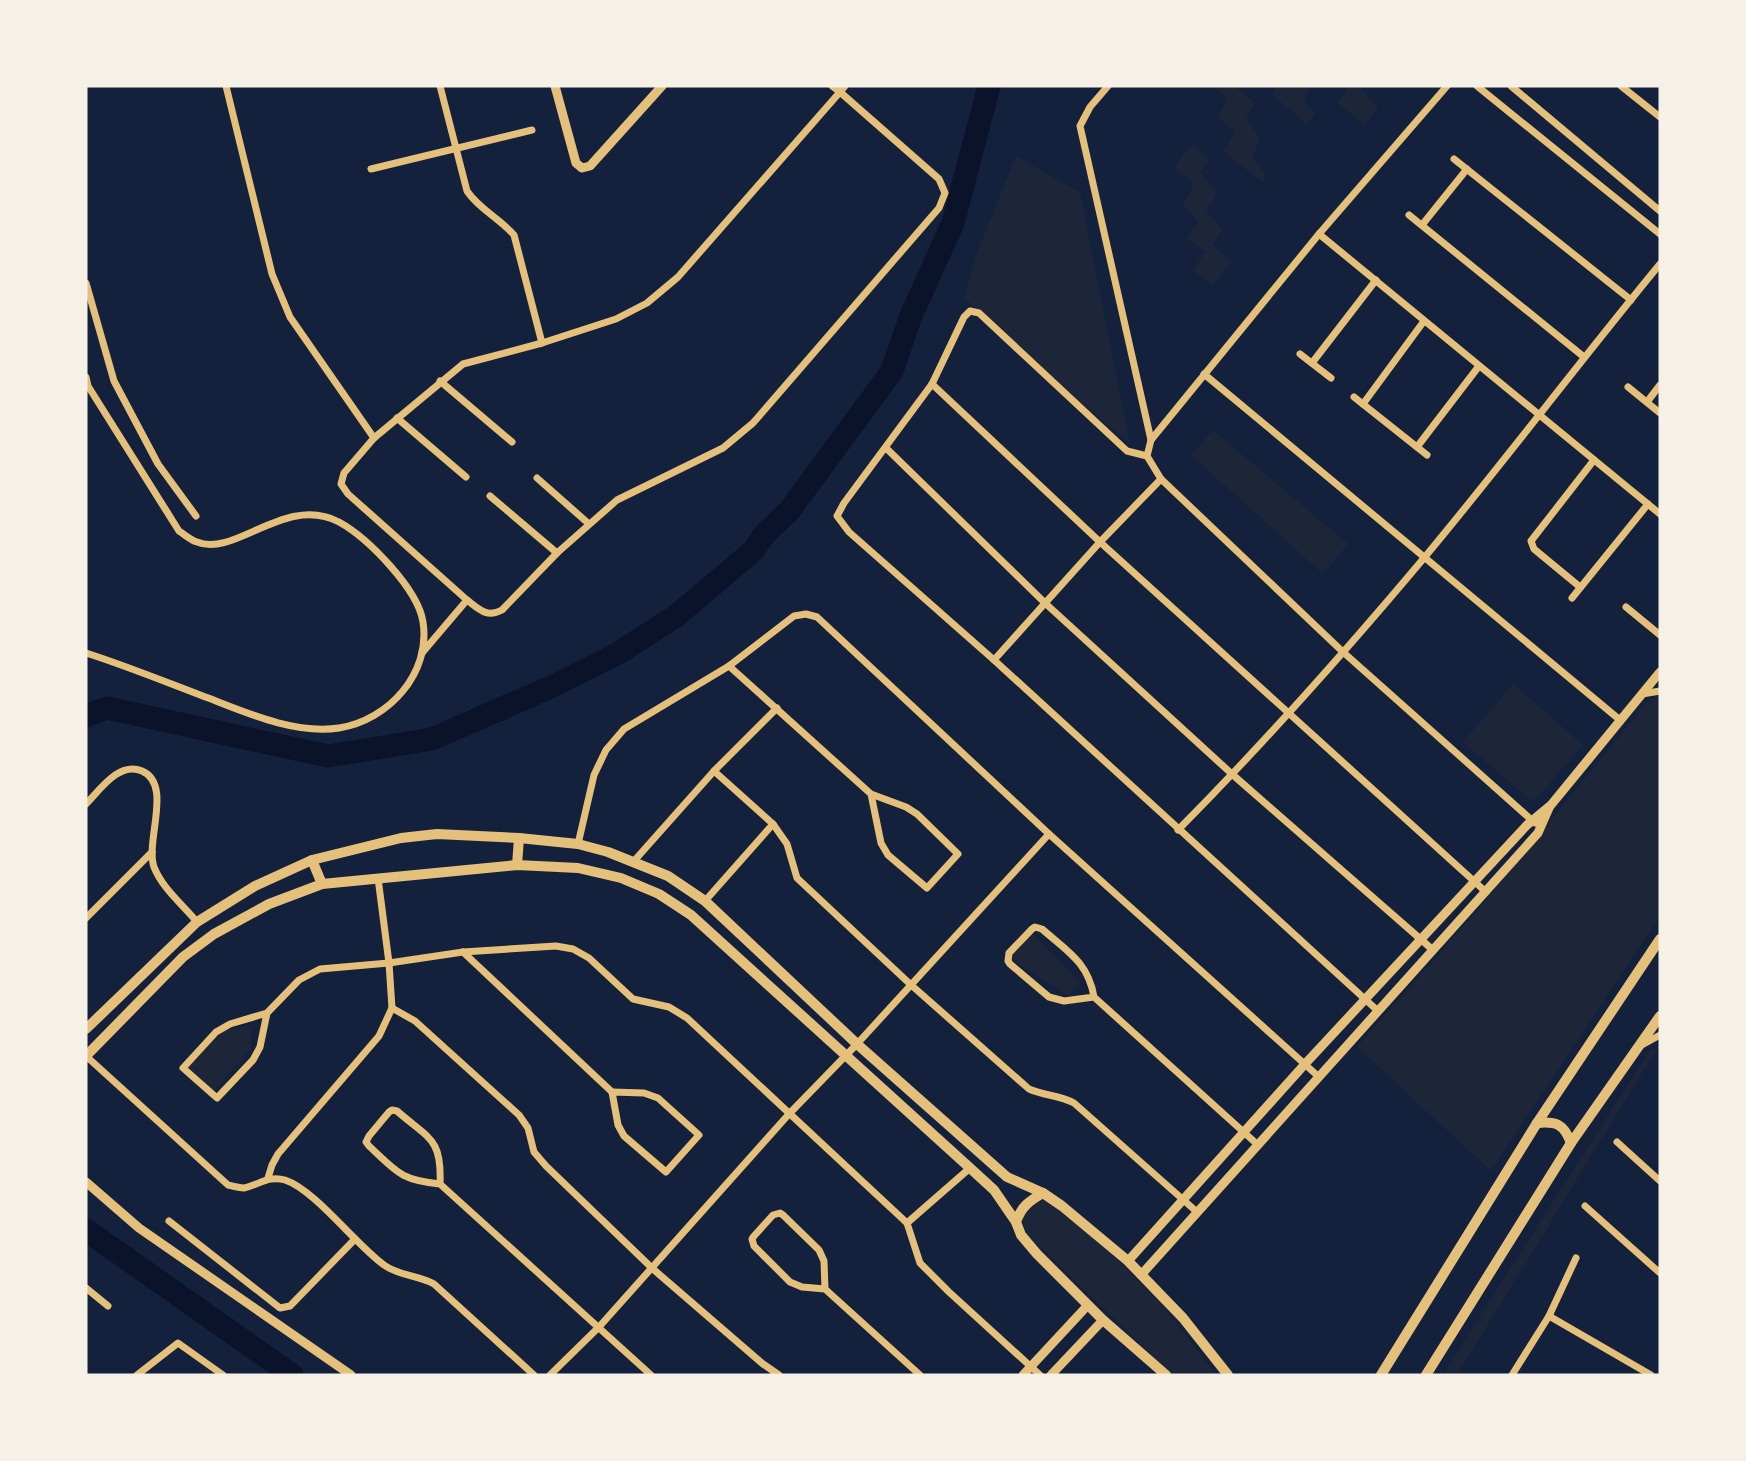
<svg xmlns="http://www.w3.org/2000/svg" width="1746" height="1461" font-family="'Roboto Condensed',sans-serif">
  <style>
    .green { fill: #1d2539 }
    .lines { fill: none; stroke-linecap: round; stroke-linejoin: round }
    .river { stroke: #0b132b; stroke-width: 23 }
    .minor { stroke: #e5c07b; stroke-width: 7 }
    .tertiary { stroke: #e5c07b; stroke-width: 9 }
    .secondary { stroke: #e5c07b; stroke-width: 10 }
  </style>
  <rect width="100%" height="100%" fill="#14213d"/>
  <g class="green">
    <polygon points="1213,86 1238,86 1237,88 1255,103 1246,119 1260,138 1252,158 1266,174 1263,183 1223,151 1236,132 1218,118 1227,99"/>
    <polygon points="1277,86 1310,86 1304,99 1315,114 1307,124 1271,94"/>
    <polygon points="1343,86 1360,86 1378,109 1364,125 1337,102 1347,90"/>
    <polygon points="1195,145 1209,161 1200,171 1217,193 1206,212 1222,229 1213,245 1232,261 1213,286 1193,270 1206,252 1186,238 1199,221 1183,206 1194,183 1174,169 1184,152"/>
    <polygon points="1016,156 1080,192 1130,444 1044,371 964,298 977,252"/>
    <polygon points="1213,430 1348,544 1323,574 1191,455"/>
    <polygon points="1513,684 1583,745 1533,802 1463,742"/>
    <polygon points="1660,696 1660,916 1491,1171 1357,1047 1467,922 1649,700"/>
    <polygon points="1032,933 1080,983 1068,996 1008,957"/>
    <polygon points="254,1025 251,1029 251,1049 212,1092 185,1069 218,1031"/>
    <polygon points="1657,1049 1457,1375 1446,1375 1448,1366 1650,1050"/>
    <polygon points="1039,1196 1056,1199 1160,1302 1216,1375 1172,1375 1022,1229 1023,1215"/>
  </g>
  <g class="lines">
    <g class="river">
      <polyline points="86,716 107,708 328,756 432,739 553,686 617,654 676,616 753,551 764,535 789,511 892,371 910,318 953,223 989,86"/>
      <polyline points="86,1230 292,1375"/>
    </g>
    <g class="minor">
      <polyline points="226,86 272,274 290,317 374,438"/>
      <path d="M440,86L467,191C479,209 499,218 514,235L542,343"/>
      <path d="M832,86L840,92L939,179L945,193L939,208L753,423L723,448L617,500L557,553L502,610C487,618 480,610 467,600L348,494L341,484L344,473L374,438L463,364L542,343L616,319L647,303L678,277L840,92L845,86"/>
      <polyline points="1108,86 1090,107 1080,126 1151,440 1147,456"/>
      <polyline points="1477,86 1660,234"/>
      <polyline points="1511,86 1660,211"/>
      <polyline points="1621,86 1660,117"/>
      <polyline points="1454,159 1631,300"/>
      <polyline points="371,169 532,130"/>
      <polyline points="1409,215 1584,357"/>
      <polyline points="1422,225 1467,169"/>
      <polyline points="1319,234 1660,514"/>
      <polyline points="86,283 114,381 158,464 196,516"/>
      <polyline points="1300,354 1331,378"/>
      <polyline points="1312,363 1376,280"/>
      <polyline points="1204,374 1620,720"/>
      <path d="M86,377L88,386L179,531C184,534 190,540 197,542C235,558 285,494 339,522C368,538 418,589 423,622C431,673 389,720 339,728C298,734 254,716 216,701C173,685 130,667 86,653"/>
      <polyline points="440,381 512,442"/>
      <polyline points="932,384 1100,542 1486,892"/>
      <polyline points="1628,387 1660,413"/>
      <polyline points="1354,397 1427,455"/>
      <polyline points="1647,402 1660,385"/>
      <polyline points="1363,404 1424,321"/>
      <polyline points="397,418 466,477"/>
      <polyline points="1151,440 1319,234 1447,86"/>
      <polyline points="1417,447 1479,366"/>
      <polyline points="886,448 1045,603 1233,775 1433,950"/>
      <polyline points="537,478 589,524"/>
      <polyline points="490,496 557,553"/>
      <polyline points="1580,587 1534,549 1531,541 1594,460"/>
      <polyline points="1572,598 1648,504"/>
      <polyline points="1626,607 1660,635"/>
      <polyline points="422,653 467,600"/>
      <polyline points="994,660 1100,542 1161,479"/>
      <polyline points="729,666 871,794 906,807 917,814 958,854 927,888 888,855 881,843 871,794"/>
      <polyline points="1642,694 1660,691"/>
      <path d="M714,771L773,824L787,844L797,878L910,984L1029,1089C1045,1096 1059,1095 1074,1103L1197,1212"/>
      <path d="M86,804C100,790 119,761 142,771C173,784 145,841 154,867C162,888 183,905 197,922"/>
      <path d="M1178,830C1264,743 1345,652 1424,558C1504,462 1580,361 1660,264"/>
      <polyline points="578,844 594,775 606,750 624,729 729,666 794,616 806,614 817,617 1049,834 1319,1077"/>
      <polyline points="634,861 714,771 777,708"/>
      <polyline points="705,901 773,824"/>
      <polyline points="86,918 152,852"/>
      <polyline points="463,952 612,1092"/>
      <path d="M1094,997L1064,1001L1049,997L1010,964L1008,961L1009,953L1032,929L1035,927L1042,929C1067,951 1088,962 1094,997L1258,1145"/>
      <polyline points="392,1008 415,1021 519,1115 528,1128 534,1152 546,1166 653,1269 763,1364 779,1375"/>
      <polyline points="1378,1011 994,660 849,532 837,516 844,503 932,384 964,317 970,311 979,313 1127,451 1147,456 1161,479 1343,652 1535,823"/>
      <polyline points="267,1013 260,1047 253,1060 217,1098 183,1068 216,1032 230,1024 267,1013 299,980 320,969 389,963 463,952 556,946 573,949 589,958 633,999 669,1007 687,1018 907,1223 920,1263 949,1292 1040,1375"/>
      <polyline points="1640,1046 1660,1035"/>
      <path d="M86,1056L228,1185C232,1186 239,1188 244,1188C259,1185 268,1175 285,1180C315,1190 355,1244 384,1265C399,1276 418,1275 434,1284L534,1375"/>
      <polygon points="612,1092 644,1093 658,1098 699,1135 666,1172 624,1136 618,1125"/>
      <polyline points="1617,1142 1660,1181"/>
      <polyline points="268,1178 272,1165 278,1154 379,1036 392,1008 389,963 378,878"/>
      <path d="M440,1184C442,1138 429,1139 397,1111L392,1110L389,1112L369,1136L366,1142L369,1146C397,1172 400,1180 440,1184L651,1375"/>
      <polyline points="1585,1206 1660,1273"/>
      <polyline points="169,1221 280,1308 290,1306 355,1239"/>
      <polyline points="907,1223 970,1168"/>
      <polyline points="86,1288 108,1306"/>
      <polyline points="825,1289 824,1261 819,1250 783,1215 780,1213 773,1215 754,1236 752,1239 754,1246 790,1282 802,1287 825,1289 920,1375"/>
      <polyline points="1549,1316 1651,1375"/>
      <polyline points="137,1375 178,1343 223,1375"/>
      <polyline points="550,1375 599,1327 789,1114 857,1044 1049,834"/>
      <polyline points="1512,1375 1549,1316 1576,1258"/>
    </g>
    <g class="tertiary">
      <polyline points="555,86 576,163 582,168 590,166 662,86"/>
      <polyline points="86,1182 139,1228 351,1375"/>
      <polyline points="1128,1261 1305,1064 1527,825 1551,805 1660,672"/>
      <polyline points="1141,1275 1538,833 1549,808"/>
      <polyline points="1023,1375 1088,1305"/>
      <polyline points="1051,1375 1103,1320"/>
    </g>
    <g class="secondary">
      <polyline points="312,860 322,884"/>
      <polyline points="517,865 519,838"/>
      <polyline points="86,1029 197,922 255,886 312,860 401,838 437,834 519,838 578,844 608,852 668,876 705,901 857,1044 1007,1177 1043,1193 1062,1206 1128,1261 1183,1318 1228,1375"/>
      <polyline points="86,1056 183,957 214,934 269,904 322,884 517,865 578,868 621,878 659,894 691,915 970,1168 994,1190 1016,1222 1021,1235 1037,1254 1103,1320 1166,1375"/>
      <path d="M1537,1123C1556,1121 1564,1124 1571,1143"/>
      <path d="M1016,1222C1021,1207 1029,1201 1043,1193"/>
      <polyline points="1381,1375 1537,1123 1660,939"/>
      <polyline points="1426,1375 1571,1143 1660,1016"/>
    </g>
  </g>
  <rect width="1746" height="1461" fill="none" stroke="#f6f1e7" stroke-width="175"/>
</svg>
